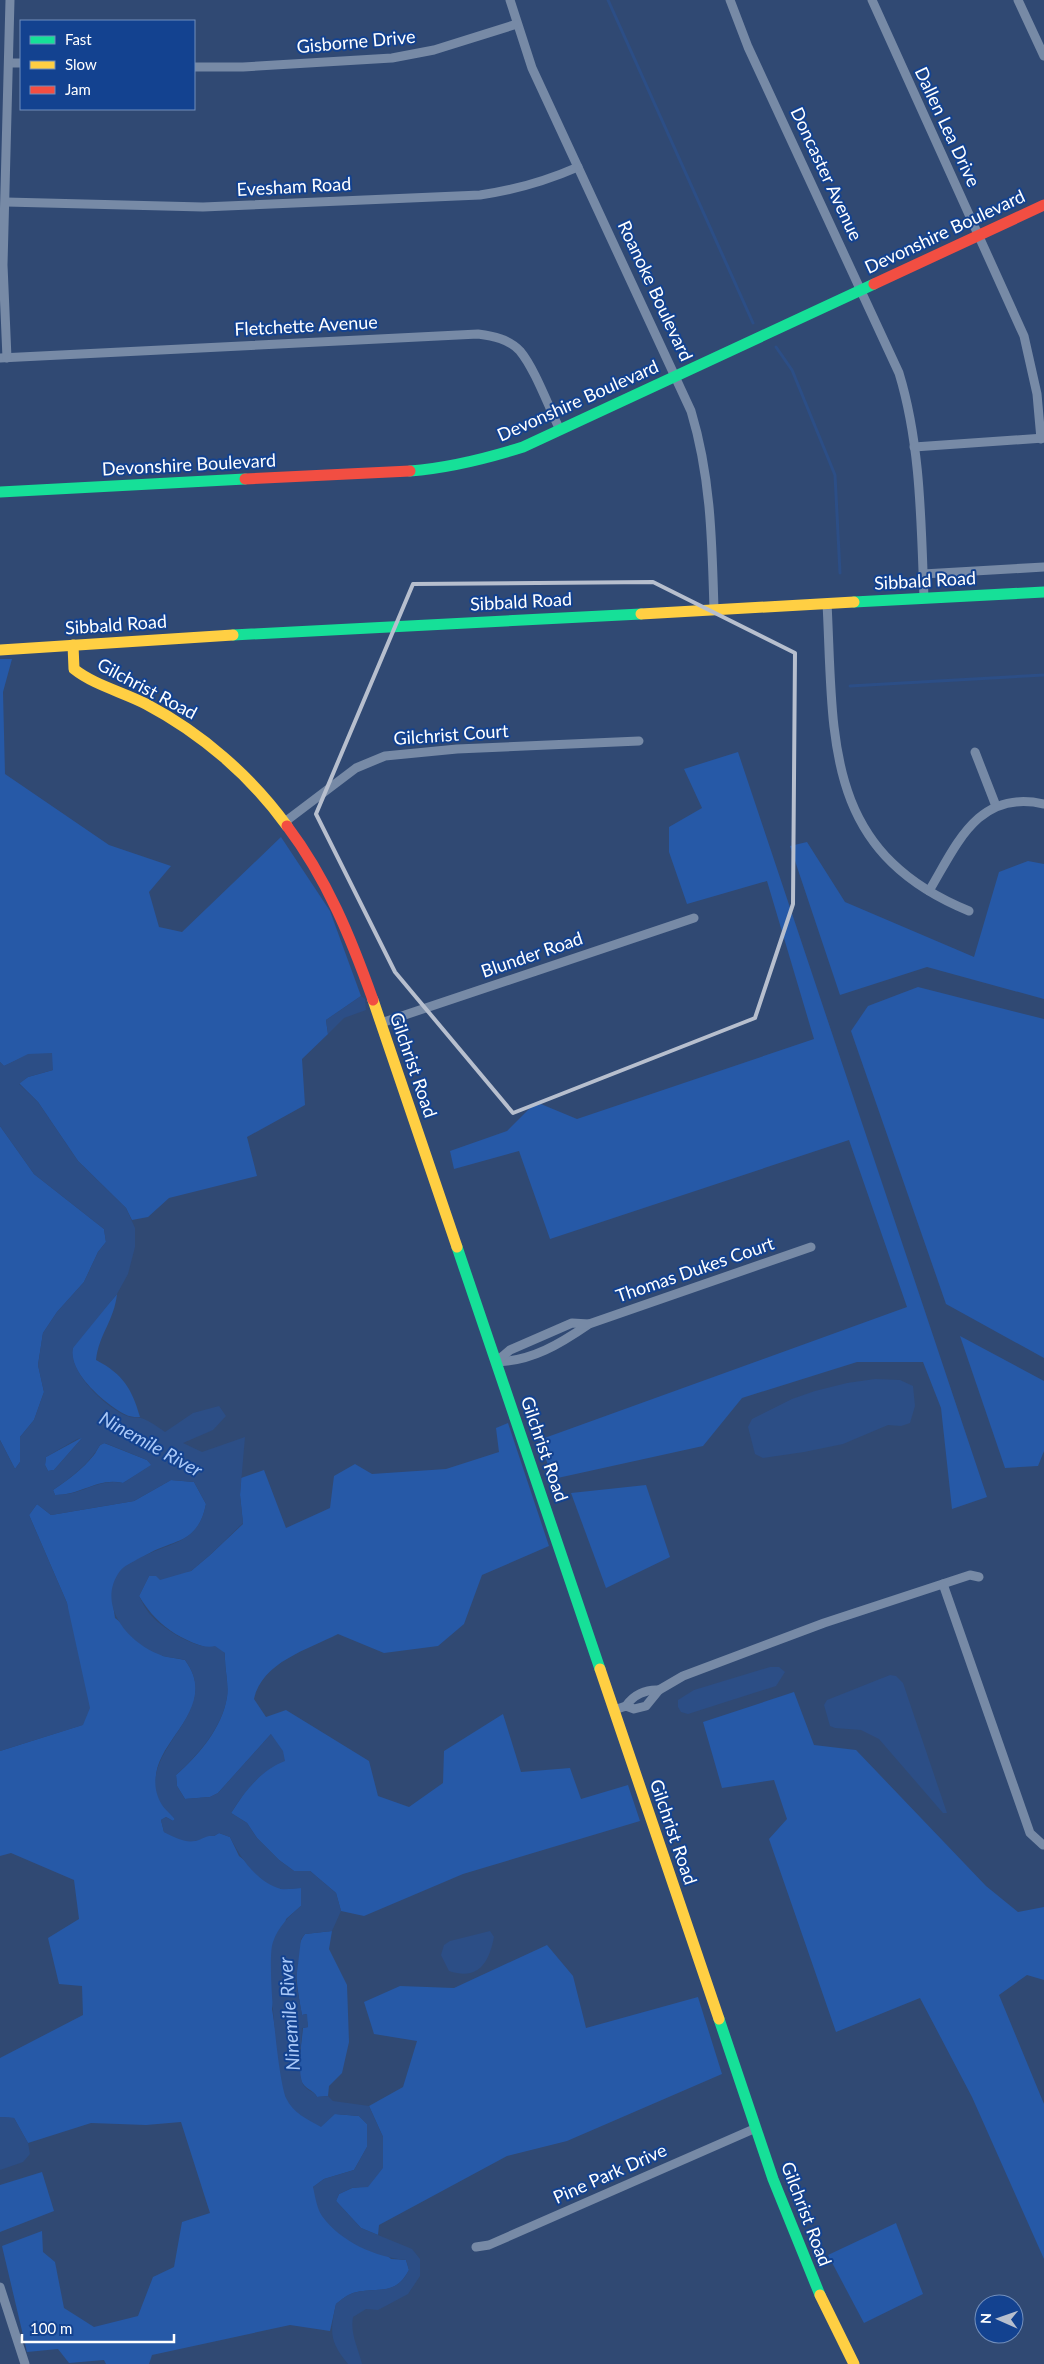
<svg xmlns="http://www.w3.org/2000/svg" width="1044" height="2364" font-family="Lato,sans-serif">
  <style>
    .green { fill: #2659a7 }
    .water { fill: #2c4e86; fill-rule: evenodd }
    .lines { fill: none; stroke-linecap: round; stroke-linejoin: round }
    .stream { stroke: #2c4e86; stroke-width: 3 }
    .street { stroke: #778aa6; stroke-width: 9 }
    .fast { stroke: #16e098; stroke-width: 11 }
    .slow { stroke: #ffcf43; stroke-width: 11 }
    .jam { stroke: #f24e42; stroke-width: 11 }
    .marked { fill: none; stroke: #b7bfce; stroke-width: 4; stroke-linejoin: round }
    .labels { text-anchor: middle; stroke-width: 4; stroke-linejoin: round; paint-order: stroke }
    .street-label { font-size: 18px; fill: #fff; stroke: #134290 }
    .water-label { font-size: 19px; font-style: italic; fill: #aac9f8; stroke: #134290 }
  </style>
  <rect width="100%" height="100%" fill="#304973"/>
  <g class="green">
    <polygon points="0,659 12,659 3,692 5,774 109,845 171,866 149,892 159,927 182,932 281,837 330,911 361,996 326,1020 328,1034 302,1059 305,1105 247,1137 257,1176 169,1198 148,1217 132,1220 126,1208 78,1161 38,1102 19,1083 28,1077 53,1070 28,1055 4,1066 0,1062"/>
    <polygon points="738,752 987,1497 952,1509 941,1408 923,1362 857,1362 742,1398 703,1446 553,1479 539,1440 907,1307 849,1140 550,1239 519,1151 454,1169 450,1151 507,1131 536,1102 577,1119 814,1039 767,881 687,904 669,852 669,827 702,808 684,769"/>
    <polygon points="807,842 845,902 974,957 999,872 1028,861 1044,864 1044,999 927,967 840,995 790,846"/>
    <polygon points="918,987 1044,1019 1044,1358 946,1304 851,1031 868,1006"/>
    <polygon points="0,1126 34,1174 104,1229 106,1242 98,1252 84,1282 57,1312 43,1333 38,1365 44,1392 34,1420 20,1437 20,1462 15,1469 0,1440"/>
    <path d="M117,1294C114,1321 99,1334 96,1360C123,1374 132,1389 140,1417C137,1417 132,1417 129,1416C110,1409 65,1370 73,1348C80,1331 105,1309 117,1294Z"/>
    <polygon points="960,1336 1044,1381 1044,1451 1038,1466 1005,1468"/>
    <path d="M508,1423L549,1546L482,1575L464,1624L438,1646L384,1653L338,1634C307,1650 262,1662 254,1699L266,1717L286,1710L369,1761L378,1796L409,1807L443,1783L444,1751L503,1714L521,1772L570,1768L581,1799L628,1785L640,1821L463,1874L364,1916L341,1911L336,1893L310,1871H294L279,1860L257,1838L247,1823L231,1813L245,1792L268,1767L271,1734L218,1793L210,1797L185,1799L177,1786L176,1775C199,1755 222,1728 227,1697C229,1683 224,1667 225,1653C187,1643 160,1631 139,1596L149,1576L191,1571L210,1555L243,1524L240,1495L241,1478L264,1470L286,1528L330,1508L334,1476L355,1464L372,1474L446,1469L499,1452L496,1428Z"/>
    <polygon points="83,1437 54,1470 48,1471 45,1465 46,1457"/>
    <path d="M104,1443L147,1460L152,1465L123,1483C98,1477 82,1495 55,1495L53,1490C68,1480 83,1469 94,1455C98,1450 98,1445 104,1443Z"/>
    <path d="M171,1480L194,1482L206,1504C198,1545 175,1538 146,1555C134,1562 124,1575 114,1584L112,1598L115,1618L163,1656L185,1660C231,1723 111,1752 175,1819L173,1821L166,1817L161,1820L164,1832L195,1841L207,1835L214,1836L219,1833L230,1837L239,1856L281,1889L301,1888V1906L286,1919L272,2009L286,2097L335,2114L359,2116L367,2124V2147L354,2170L324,2179L313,2187L391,2259L406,2260L409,2270C394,2298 378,2286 353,2293C347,2295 341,2300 336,2304L330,2331L290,2325L152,2355L149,2364H106L104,2360L69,2363L58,2349L27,2352L2,2246L42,2231L43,2252L55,2262L64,2308L94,2327L138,2316L153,2277L174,2267L182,2222L210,2213L181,2122L146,2125L91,2123L28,2143L14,2118L0,2117V2058L83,2015L82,1986L59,1984L48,1938L79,1919L74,1880L11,1853L0,1856V1751L82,1725L67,1603L29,1515L37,1504L51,1515L134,1501Z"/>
    <polygon points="646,1485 670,1557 606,1588 571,1493"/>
    <polygon points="794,1692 814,1745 856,1750 986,1886 1018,1912 1044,1907 1044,1980 1027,1975 999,1995 1044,2104 1044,2259 972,2097 920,1998 836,2032 769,1839 787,1819 774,1780 722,1788 703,1722"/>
    <path d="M332,1931L329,1949L347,1985L349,2042L342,2073L329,2086L328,2096L317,2097C313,2089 304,2089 301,2080C297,2069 302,2041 303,2028L308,2027L306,2014L302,2015C298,1993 290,1953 305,1934Z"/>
    <polygon points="547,1945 573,1976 586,2028 698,1997 722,2074 567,2141 507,2156 379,2225 378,2235 361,2228 336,2201 339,2194 352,2188 368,2186 383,2137 369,2106 403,2087 417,2041 374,2034 364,2002 400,1986 454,1988"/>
    <polygon points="42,2172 54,2211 0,2232 0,2185"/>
    <polygon points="896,2223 923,2294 864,2323 828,2255"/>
  </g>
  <g class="water">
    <polygon points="361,996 365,999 366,1010 344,1018 328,1034 326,1020"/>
    <path d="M52,1053L53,1070L28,1077L19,1084L38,1102L78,1161L126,1208L135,1228V1247L128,1274L117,1294L73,1348C68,1372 107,1410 130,1417C133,1418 138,1417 141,1418C150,1421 158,1427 165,1432L193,1413L219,1406L226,1416L213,1430L183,1443L202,1452L245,1437L240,1495L243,1523L210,1555L191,1571L160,1580L156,1576H149L139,1596C142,1602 145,1608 149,1613C161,1628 197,1651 215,1646L225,1653C224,1667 229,1683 227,1697C222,1728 199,1754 176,1775L177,1786L185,1799L210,1797L218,1793L271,1734L283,1751L285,1761C261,1770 245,1791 231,1813L247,1823L257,1838L279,1860L294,1871H310L336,1893L341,1911L332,1931L305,1934L301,1939L296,1981L302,2015L307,2014L308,2027L302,2028C302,2042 296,2078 305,2087C309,2092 314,2091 317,2097L328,2096L333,2101L369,2106L383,2137V2168L368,2187L352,2188L339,2194L336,2201L361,2228L412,2249L420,2259V2276L408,2294L378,2310L366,2309L353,2317C350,2334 358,2347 362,2364H348C329,2341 330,2332 336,2304C341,2300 347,2295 353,2293C377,2286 395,2297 409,2270L406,2260C375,2257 341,2242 322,2216C317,2209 315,2196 313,2187L324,2179L354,2170L367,2147V2124L359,2116L335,2114L321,2127C307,2119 293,2113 286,2098C278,2080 266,1960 273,1942C278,1927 289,1916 301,1906V1888C295,1888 287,1890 281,1889C257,1883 240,1857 230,1837L219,1833L214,1836C205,1835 203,1840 195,1841C185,1843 173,1837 164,1832L161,1820L166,1817L173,1821L175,1819C171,1814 165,1810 162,1805C130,1752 226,1715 185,1660C178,1658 170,1658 163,1656C129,1645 95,1605 120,1571C124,1566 131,1563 136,1560C167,1542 198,1546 206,1504L194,1482L171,1480L134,1501L51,1515L37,1504L29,1515L67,1603L90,1708L83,1725L0,1751V1440L15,1469L20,1462V1437L34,1420L44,1392L38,1365L43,1333L57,1312L84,1282L98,1252L106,1242L104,1229L34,1174L0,1126V1062L4,1066L28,1054ZM82,1438L54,1470L48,1471L45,1465L46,1457L77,1439ZM105,1443L147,1460L151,1465L123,1483C97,1478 82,1496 55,1495L53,1490C72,1477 89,1464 100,1445Z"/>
    <polygon points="875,1379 900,1380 913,1386 915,1406 910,1423 901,1426 888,1425 843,1444 804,1452 763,1458 755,1454 748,1427 752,1419 792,1399 815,1391 847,1383"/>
    <polygon points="770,1667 779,1667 785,1672 776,1686 688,1714 681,1712 678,1707 678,1700 694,1690"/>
    <polygon points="890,1675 896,1676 903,1683 947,1813 943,1813 879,1739 861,1730 835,1728 830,1726 824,1705 827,1700"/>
    <path d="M490,1931L494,1937C489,1962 479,1981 449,1971L441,1955L444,1945L450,1941Z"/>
    <polygon points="0,2117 14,2118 28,2143 30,2154 23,2162 0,2170"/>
  </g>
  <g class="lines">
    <g class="stream">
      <polyline points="608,0 753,323"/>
      <polyline points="776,347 792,370 835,475 840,573"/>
      <polyline points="850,686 1044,675"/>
    </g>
    <g class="street">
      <path d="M510,0L532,68L691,411C711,477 712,541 714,610"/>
      <path d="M730,0L748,47L899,373C921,445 921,524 924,598"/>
      <polyline points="872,0 1024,336 1037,394 1041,439"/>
      <polyline points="1018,0 1044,56"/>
      <polyline points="9,63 21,63"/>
      <polyline points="194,67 243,67 392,58 434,50 517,24"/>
      <path d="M6,202L203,207L480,195C515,190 546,181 578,167"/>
      <path d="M0,358L478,334C493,336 509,339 520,351C535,369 549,408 560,430"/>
      <polyline points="7,358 3,265 10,0"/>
      <polyline points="914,447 1044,438"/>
      <polyline points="923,574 1044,567"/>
      <path d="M827,603C834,737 822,851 969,911"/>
      <polyline points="975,752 996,806"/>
      <polyline points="286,821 356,768 385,756 457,749 639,741"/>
      <path d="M929,891C957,844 978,789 1044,804"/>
      <polyline points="381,1023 694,918"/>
      <path d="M496,1362C532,1361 560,1344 589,1324L811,1247"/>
      <polyline points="496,1362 510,1350 572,1323 589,1324"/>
      <polyline points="943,1584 1030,1833 1043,1845"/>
      <path d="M626,1706C633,1695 646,1689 659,1690"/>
      <polyline points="614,1710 626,1706 634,1709 646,1706 659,1690 683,1676 824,1623 970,1575 979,1577"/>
      <polyline points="476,2247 489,2245 756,2128"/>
      <polyline points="0,2287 25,2364"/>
    </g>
    <g class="fast">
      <path d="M410,471C449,468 485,459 523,447L874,284"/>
      <polyline points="0,492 245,479"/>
      <polyline points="854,602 1044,592"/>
      <polyline points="233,635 641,614"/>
      <polyline points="457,1247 600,1669"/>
      <polyline points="719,2019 773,2179 820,2295"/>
    </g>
    <g class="slow">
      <polyline points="641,614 854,602"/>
      <path d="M73,645L74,669C94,685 123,692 146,704C201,733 251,776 287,826"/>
      <polyline points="0,650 233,635"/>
      <polyline points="373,1000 457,1247"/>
      <polyline points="600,1669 719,2019"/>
      <polyline points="820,2295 854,2364"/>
    </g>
    <g class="jam">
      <polyline points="874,284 1044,205"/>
      <polyline points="245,479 410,471"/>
      <path d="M287,826C327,879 351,938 373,1000"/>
    </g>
  </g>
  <path class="marked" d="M653,582L795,653L793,904L755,1018L513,1113L395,972L316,814L413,584Z"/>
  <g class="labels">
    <g class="street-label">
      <text transform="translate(356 42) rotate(-5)" y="6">Gisborne Drive</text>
      <text transform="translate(947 127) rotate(65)" y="6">Dallen Lea Drive</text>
      <text transform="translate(826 174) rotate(65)" y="6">Doncaster Avenue</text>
      <text transform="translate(294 187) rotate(-3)" y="6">Evesham Road</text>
      <text transform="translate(945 232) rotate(-25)" y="6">Devonshire Boulevard</text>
      <text transform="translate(655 291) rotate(65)" y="6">Roanoke Boulevard</text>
      <text transform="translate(306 326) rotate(-3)" y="6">Fletchette Avenue</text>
      <text transform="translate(578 401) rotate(-24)" y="6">Devonshire Boulevard</text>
      <text transform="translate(189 465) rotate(-3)" y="6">Devonshire Boulevard</text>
      <text transform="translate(925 581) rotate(-3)" y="6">Sibbald Road</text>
      <text transform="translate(521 602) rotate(-3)" y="6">Sibbald Road</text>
      <text transform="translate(116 625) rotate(-4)" y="6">Sibbald Road</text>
      <text transform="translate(147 689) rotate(28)" y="6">Gilchrist Road</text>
      <text transform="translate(451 735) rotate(-4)" y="6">Gilchrist Court</text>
      <text transform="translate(532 955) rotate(-19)" y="6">Blunder Road</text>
      <text transform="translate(413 1065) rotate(71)" y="6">Gilchrist Road</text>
      <text transform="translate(695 1270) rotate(-19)" y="6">Thomas Dukes Court</text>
      <text transform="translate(544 1449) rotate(71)" y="6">Gilchrist Road</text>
      <text transform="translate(673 1832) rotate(71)" y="6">Gilchrist Road</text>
      <text transform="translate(610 2174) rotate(-24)" y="6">Pine Park Drive</text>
      <text transform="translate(806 2214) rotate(69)" y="6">Gilchrist Road</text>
    </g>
    <g class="water-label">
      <text transform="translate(151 1444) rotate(29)" y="7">Ninemile River</text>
      <text transform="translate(289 2014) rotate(-94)" y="7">Ninemile River</text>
    </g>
  </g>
  <rect x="20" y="20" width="175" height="90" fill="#134290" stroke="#718ebc"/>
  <rect x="30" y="36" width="25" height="8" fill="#16e098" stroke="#718ebc"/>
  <text x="65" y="45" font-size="15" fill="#ffffff">Fast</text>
  <rect x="30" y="61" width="25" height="8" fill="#ffcf43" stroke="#718ebc"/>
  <text x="65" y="70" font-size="15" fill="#ffffff">Slow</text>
  <rect x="30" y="86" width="25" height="8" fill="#f24e42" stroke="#718ebc"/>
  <text x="65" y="95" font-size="15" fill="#ffffff">Jam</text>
  <g transform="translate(999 2319) rotate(272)"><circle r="24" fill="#134290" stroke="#718ebc"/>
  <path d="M0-4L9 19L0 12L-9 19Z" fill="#b7bfce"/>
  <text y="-8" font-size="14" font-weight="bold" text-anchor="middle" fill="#ffffff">N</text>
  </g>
  <path d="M22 2334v8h152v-8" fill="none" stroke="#ffffff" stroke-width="2.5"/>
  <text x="30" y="2334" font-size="15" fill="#ffffff" stroke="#134290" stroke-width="4" paint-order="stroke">100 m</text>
</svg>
